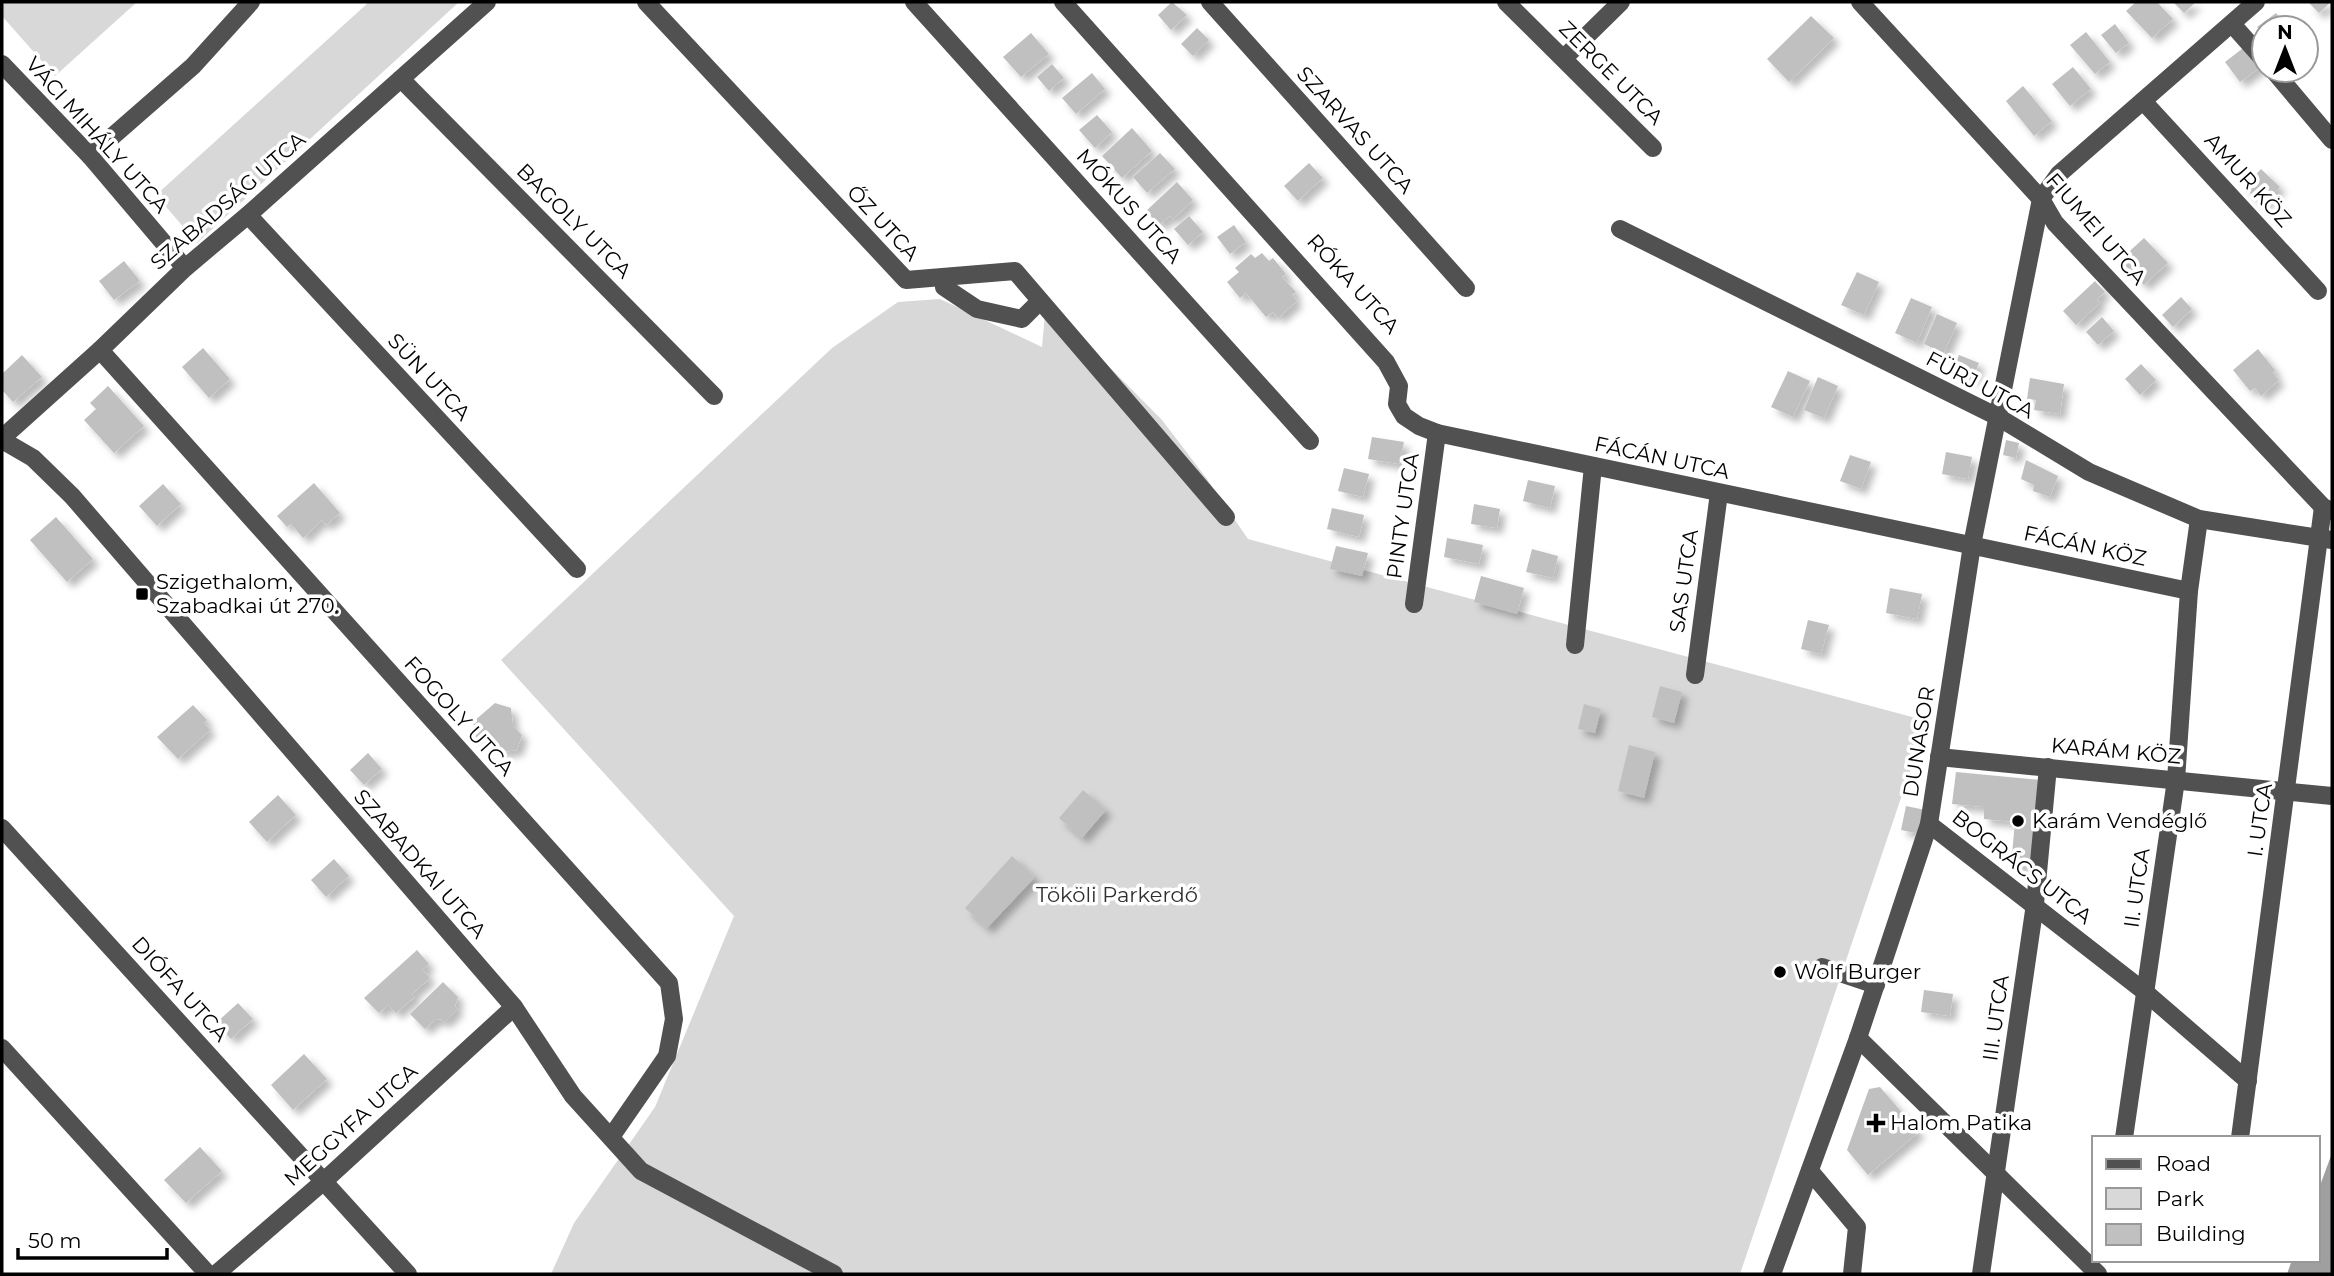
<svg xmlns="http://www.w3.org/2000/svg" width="2334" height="1276" font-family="Montserrat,sans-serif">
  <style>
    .green { fill: #d8d8d8 }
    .water { fill: #9f9f9f }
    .building { fill: #c0c0c0; filter: url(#shadow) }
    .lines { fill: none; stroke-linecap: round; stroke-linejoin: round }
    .minor { stroke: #515151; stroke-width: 18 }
    .poi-dot { fill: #000; stroke: #fff; stroke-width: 2.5 }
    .labels { text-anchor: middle; stroke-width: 7; stroke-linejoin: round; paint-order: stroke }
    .street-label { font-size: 21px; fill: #000; stroke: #fff }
    .poi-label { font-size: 21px; fill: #000; stroke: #fff; text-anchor: start }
    .park-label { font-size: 21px; fill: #2f2f2f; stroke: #fff }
  </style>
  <defs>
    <filter id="shadow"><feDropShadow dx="6" dy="6" stdDeviation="3.5" flood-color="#0004"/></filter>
  </defs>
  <rect width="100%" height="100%" fill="#fff"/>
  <g class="green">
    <polygon points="2,2 137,2 55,76 2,16"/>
    <polygon points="369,2 459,2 197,243 156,195"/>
    <polygon points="940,299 1042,347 1046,303 1162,420 1207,479 1248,539 1927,721 1740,1274 551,1274 574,1223 655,1107 734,916 501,660 832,348 898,302"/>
  </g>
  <polygon class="water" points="2332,1153 2332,1274 2287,1274 2292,1260 2318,1260 2318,1191"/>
  <g class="building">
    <polygon points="1172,2 1187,15 1171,30 1158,15"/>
    <polygon points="2136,2 2157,2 2173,19 2152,38 2126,11"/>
    <polygon points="2173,2 2196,2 2184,13"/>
    <polygon points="2308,2 2331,2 2319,13"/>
    <polygon points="2276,13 2288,28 2264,28 2264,37 2257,27"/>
    <polygon points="1811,16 1834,38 1789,82 1767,59"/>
    <polygon points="2115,24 2129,43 2116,53 2101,35"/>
    <polygon points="1197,28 1209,40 1193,56 1181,44"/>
    <polygon points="2086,32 2110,62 2095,74 2070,45"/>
    <polygon points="1031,33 1049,54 1021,77 1003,57"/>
    <polygon points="2247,45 2262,66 2240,82 2225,62"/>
    <polygon points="1052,64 1064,78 1049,91 1037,77"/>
    <polygon points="2073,67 2091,89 2070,106 2052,84"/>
    <polygon points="1092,73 1105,89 1076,114 1062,98"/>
    <polygon points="2023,86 2052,121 2034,136 2006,101"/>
    <polygon points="1097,115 1112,132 1095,148 1079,130"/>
    <polygon points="1132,128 1152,151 1122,178 1102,156"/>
    <polygon points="1160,153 1175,169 1147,193 1133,177"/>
    <polygon points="1309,163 1323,178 1298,201 1284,186"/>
    <polygon points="2261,169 2280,187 2262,205 2244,187"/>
    <polygon points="1177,182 1193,200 1173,219 1170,216 1159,225 1146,211"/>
    <polygon points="1189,216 1203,232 1188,245 1174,229"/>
    <polygon points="1234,225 1246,242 1230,254 1217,237"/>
    <polygon points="2144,238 2168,263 2144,285 2120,260"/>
    <polygon points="1262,253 1269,261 1273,258 1286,274 1282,277 1296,292 1292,295 1297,301 1278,318 1273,312 1266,317 1246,293 1240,298 1227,282 1239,272 1235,268 1251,254 1255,258"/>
    <polygon points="124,261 140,281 114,300 99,281"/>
    <polygon points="1857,272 1879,282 1864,315 1841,305"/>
    <polygon points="2095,281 2105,292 2097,299 2100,303 2076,325 2063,311"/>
    <polygon points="2181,297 2192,309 2173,327 2162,315"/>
    <polygon points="1911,298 1932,307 1917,343 1895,333"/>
    <polygon points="1937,314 1957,323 1944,353 1924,344"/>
    <polygon points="2102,317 2114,331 2098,345 2086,332"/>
    <polygon points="203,348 230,379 209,398 182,367"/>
    <polygon points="2258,349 2275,370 2273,373 2279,380 2261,396 2255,388 2250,391 2233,370"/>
    <polygon points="22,355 42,377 13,402 2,390 2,374"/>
    <polygon points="1959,355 1979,363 1972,380 1952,371"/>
    <polygon points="2141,364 2156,380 2140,395 2125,379"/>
    <polygon points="1788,371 1810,381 1793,417 1771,407"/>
    <polygon points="1818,377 1838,386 1824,418 1804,410"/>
    <polygon points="2030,378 2064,384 2060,414 2034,410 2036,400 2027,399"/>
    <polygon points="108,386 144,426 114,453 84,420 96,409 90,403"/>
    <polygon points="1372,437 1404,442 1399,464 1368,459"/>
    <polygon points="2006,440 2019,443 2016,458 2003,455"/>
    <polygon points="1946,452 1972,457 1968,479 1942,474"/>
    <polygon points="1850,455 1871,462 1861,489 1840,481"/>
    <polygon points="2026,460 2058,476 2050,497 2033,491 2034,485 2021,479"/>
    <polygon points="1344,468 1369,474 1363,497 1338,491"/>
    <polygon points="1528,480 1555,486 1550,508 1523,501"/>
    <polygon points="314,483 340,513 326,525 322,520 303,538 291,524 287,527 277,516"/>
    <polygon points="163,484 181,504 157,526 139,506"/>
    <polygon points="1474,504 1500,509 1497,528 1471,524"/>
    <polygon points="1332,508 1364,515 1359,537 1327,529"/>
    <polygon points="56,517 93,559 67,582 30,540"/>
    <polygon points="1447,538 1483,545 1479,564 1444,557"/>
    <polygon points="1336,546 1368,553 1362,576 1330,569"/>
    <polygon points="1532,549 1558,556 1553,578 1526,572"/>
    <polygon points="1481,576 1524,588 1517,614 1474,602"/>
    <polygon points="1890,588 1922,594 1917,619 1886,613"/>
    <polygon points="1808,620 1829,625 1821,654 1801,649"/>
    <polygon points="1660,686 1682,692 1674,723 1652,717"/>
    <polygon points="495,703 511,708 513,726 522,735 517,750 502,752 493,743 492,744 476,738 473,722"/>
    <polygon points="1584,704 1601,709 1595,733 1578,729"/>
    <polygon points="193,705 207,720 204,723 210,730 178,759 157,737"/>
    <polygon points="1629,745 1655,752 1644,798 1618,791"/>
    <polygon points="368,753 382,769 364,785 350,770"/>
    <polygon points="1956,772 2041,780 2033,868 2011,865 2015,822 1984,819 1984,807 1952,804"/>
    <polygon points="1083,790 1106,810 1082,838 1059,818"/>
    <polygon points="278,795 296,815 267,842 249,822"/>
    <polygon points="1906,806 1925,810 1920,834 1901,830"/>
    <polygon points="1012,856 1035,877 987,928 965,908"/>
    <polygon points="334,859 349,876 326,897 311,880"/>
    <polygon points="417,950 429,964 423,970 430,978 412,994 415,997 396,1013 388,1005 379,1013 364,998"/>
    <polygon points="443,982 458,997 455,1006 458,1009 444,1023 441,1019 435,1020 425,1029 410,1014"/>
    <polygon points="1924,990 1953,994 1950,1016 1921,1012"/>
    <polygon points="238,1003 253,1019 231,1039 216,1023"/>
    <polygon points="304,1054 327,1079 293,1110 271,1085"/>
    <polygon points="1880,1087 1919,1132 1868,1175 1847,1150 1869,1089"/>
    <polygon points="200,1147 222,1171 186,1203 164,1180"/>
  </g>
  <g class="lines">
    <g class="minor">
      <polyline points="646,2 906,280 1015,271 1226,517"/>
      <polyline points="914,2 1310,441"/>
      <polyline points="1063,2 1386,362 1399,386 1397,404 1404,416 1419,426 1437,433 2189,591"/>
      <polyline points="1210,2 1466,288"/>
      <polyline points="1506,2 1653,148"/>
      <polyline points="1860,2 2041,199 2055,223 2323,507 2332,511"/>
      <polyline points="2232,24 2264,60"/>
      <polyline points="1564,58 1621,2"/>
      <polyline points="2,64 90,156 185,268"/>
      <polyline points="2273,70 2332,140"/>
      <polyline points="401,79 714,396"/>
      <polyline points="2143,101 2318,291"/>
      <polyline points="90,156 193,66 251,2"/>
      <polyline points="248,215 577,569"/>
      <polyline points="1620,229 1998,417 2089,472 2199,519 2332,540"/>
      <polyline points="945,277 944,287 977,309 1022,319 1040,301"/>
      <polyline points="100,350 669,983 674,1019 667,1056 611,1137"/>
      <polyline points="2,438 100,350 185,268 248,215 487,2"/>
      <polyline points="2,440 33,458 72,496 514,1007 573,1096 641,1171 834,1274"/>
      <polyline points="1414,604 1437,433"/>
      <polyline points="1575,645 1593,466"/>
      <polyline points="1695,675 1719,493"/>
      <polyline points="1939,757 2332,796"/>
      <polyline points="1929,824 2145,992 2248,1081"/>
      <polyline points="2,828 408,1274"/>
      <polyline points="1822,967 1876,985"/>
      <polyline points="1858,1038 2098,1274"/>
      <polyline points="2,1048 208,1274"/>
      <polyline points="2124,1138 2176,780 2189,591 2199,519"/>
      <polyline points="2240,1138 2323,507"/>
      <polyline points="1810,1171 1857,1227 1852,1274"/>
      <polyline points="216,1274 324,1181 514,1007"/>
      <polyline points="1772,1274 1858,1038 1929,824 1972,545 2041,199 2059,174 2256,2"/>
      <polyline points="1981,1274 2035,904 2048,767"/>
    </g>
  </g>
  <g class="poi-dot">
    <rect x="135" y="587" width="14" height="14" rx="3.5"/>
    <circle cx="2018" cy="821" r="7"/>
    <circle cx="1780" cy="972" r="7"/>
    <path d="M1872.5 1112.5h7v7h7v7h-7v7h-7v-7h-7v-7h7z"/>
  </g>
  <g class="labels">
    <g class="street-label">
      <text transform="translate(1611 73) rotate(45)" y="7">ZERGE UTCA</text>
      <text transform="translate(1355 130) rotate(48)" y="7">SZARVAS UTCA</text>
      <text transform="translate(97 135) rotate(48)" y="7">VÁCI MIHÁLY UTCA</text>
      <text transform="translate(2248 180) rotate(48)" y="7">AMUR KÖZ</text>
      <text transform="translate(228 201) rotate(-41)" y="7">SZABADSÁG UTCA</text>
      <text transform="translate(1129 206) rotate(48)" y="7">MÓKUS UTCA</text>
      <text transform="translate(574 221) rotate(45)" y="7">BAGOLY UTCA</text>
      <text transform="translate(883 223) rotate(47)" y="7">ŐZ UTCA</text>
      <text transform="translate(2096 229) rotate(49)" y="7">FIUMEI UTCA</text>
      <text transform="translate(1353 284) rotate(48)" y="7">RÓKA UTCA</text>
      <text transform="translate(429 377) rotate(47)" y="7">SÜN UTCA</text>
      <text transform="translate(1980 385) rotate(28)" y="7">FÜRJ UTCA</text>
      <text transform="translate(1662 458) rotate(12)" y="7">FÁCÁN UTCA</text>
      <text transform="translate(1403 516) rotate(-82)" y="7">PINTY UTCA</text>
      <text transform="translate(2085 546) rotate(12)" y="7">FÁCÁN KÖZ</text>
      <text transform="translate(1684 581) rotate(-82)" y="7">SAS UTCA</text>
      <text transform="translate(459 716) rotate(48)" y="7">FOGOLY UTCA</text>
      <text transform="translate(1919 742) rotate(-81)" y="7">DUNASOR</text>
      <text transform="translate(2116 751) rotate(5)" y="7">KARÁM KÖZ</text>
      <text transform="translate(2260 820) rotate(-82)" y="7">I. UTCA</text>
      <text transform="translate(420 864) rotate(49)" y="7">SZABADKAI UTCA</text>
      <text transform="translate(2022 867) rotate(38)" y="7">BOGRÁCS UTCA</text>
      <text transform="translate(2137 888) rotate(-82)" y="7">II. UTCA</text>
      <text transform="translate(180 989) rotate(48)" y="7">DIÓFA UTCA</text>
      <text transform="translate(1996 1018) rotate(-82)" y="7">III. UTCA</text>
      <text transform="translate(351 1125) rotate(-42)" y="7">MEGGYFA UTCA</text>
    </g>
    <g class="poi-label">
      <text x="156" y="589">Szigethalom,<tspan x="156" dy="24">Szabadkai út 270.</tspan></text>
      <text x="2032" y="828">Karám Vendéglő</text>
      <text x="1794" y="979">Wolf Burger</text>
      <text x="1890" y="1130">Halom Patika</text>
    </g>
    <g class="park-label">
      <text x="1117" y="902">Tököli Parkerdő</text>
    </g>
  </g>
  <rect width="2334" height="1276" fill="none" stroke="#000000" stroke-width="7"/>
  <rect x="2092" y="1136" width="228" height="126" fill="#ffffff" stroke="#999999" stroke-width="2"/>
  <rect x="2106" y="1159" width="35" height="10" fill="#515151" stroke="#999999" stroke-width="2"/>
  <text x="2156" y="1171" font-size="21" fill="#000000">Road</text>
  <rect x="2106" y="1188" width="35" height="21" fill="#d8d8d8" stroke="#999999" stroke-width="2"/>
  <text x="2156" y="1206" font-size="21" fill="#000000">Park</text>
  <rect x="2106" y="1224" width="35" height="21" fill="#c0c0c0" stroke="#999999" stroke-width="2"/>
  <text x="2156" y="1241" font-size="21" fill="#000000">Building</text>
  <g transform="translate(2285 49)"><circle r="33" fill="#ffffff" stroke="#999999" stroke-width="2"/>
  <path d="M0-5L12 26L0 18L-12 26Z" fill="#000000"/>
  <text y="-10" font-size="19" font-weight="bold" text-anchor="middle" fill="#000000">N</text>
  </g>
  <path d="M18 1248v10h149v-10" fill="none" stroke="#000000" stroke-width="3.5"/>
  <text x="28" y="1248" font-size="21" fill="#000000" stroke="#ffffff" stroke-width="5" paint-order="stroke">50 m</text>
</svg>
